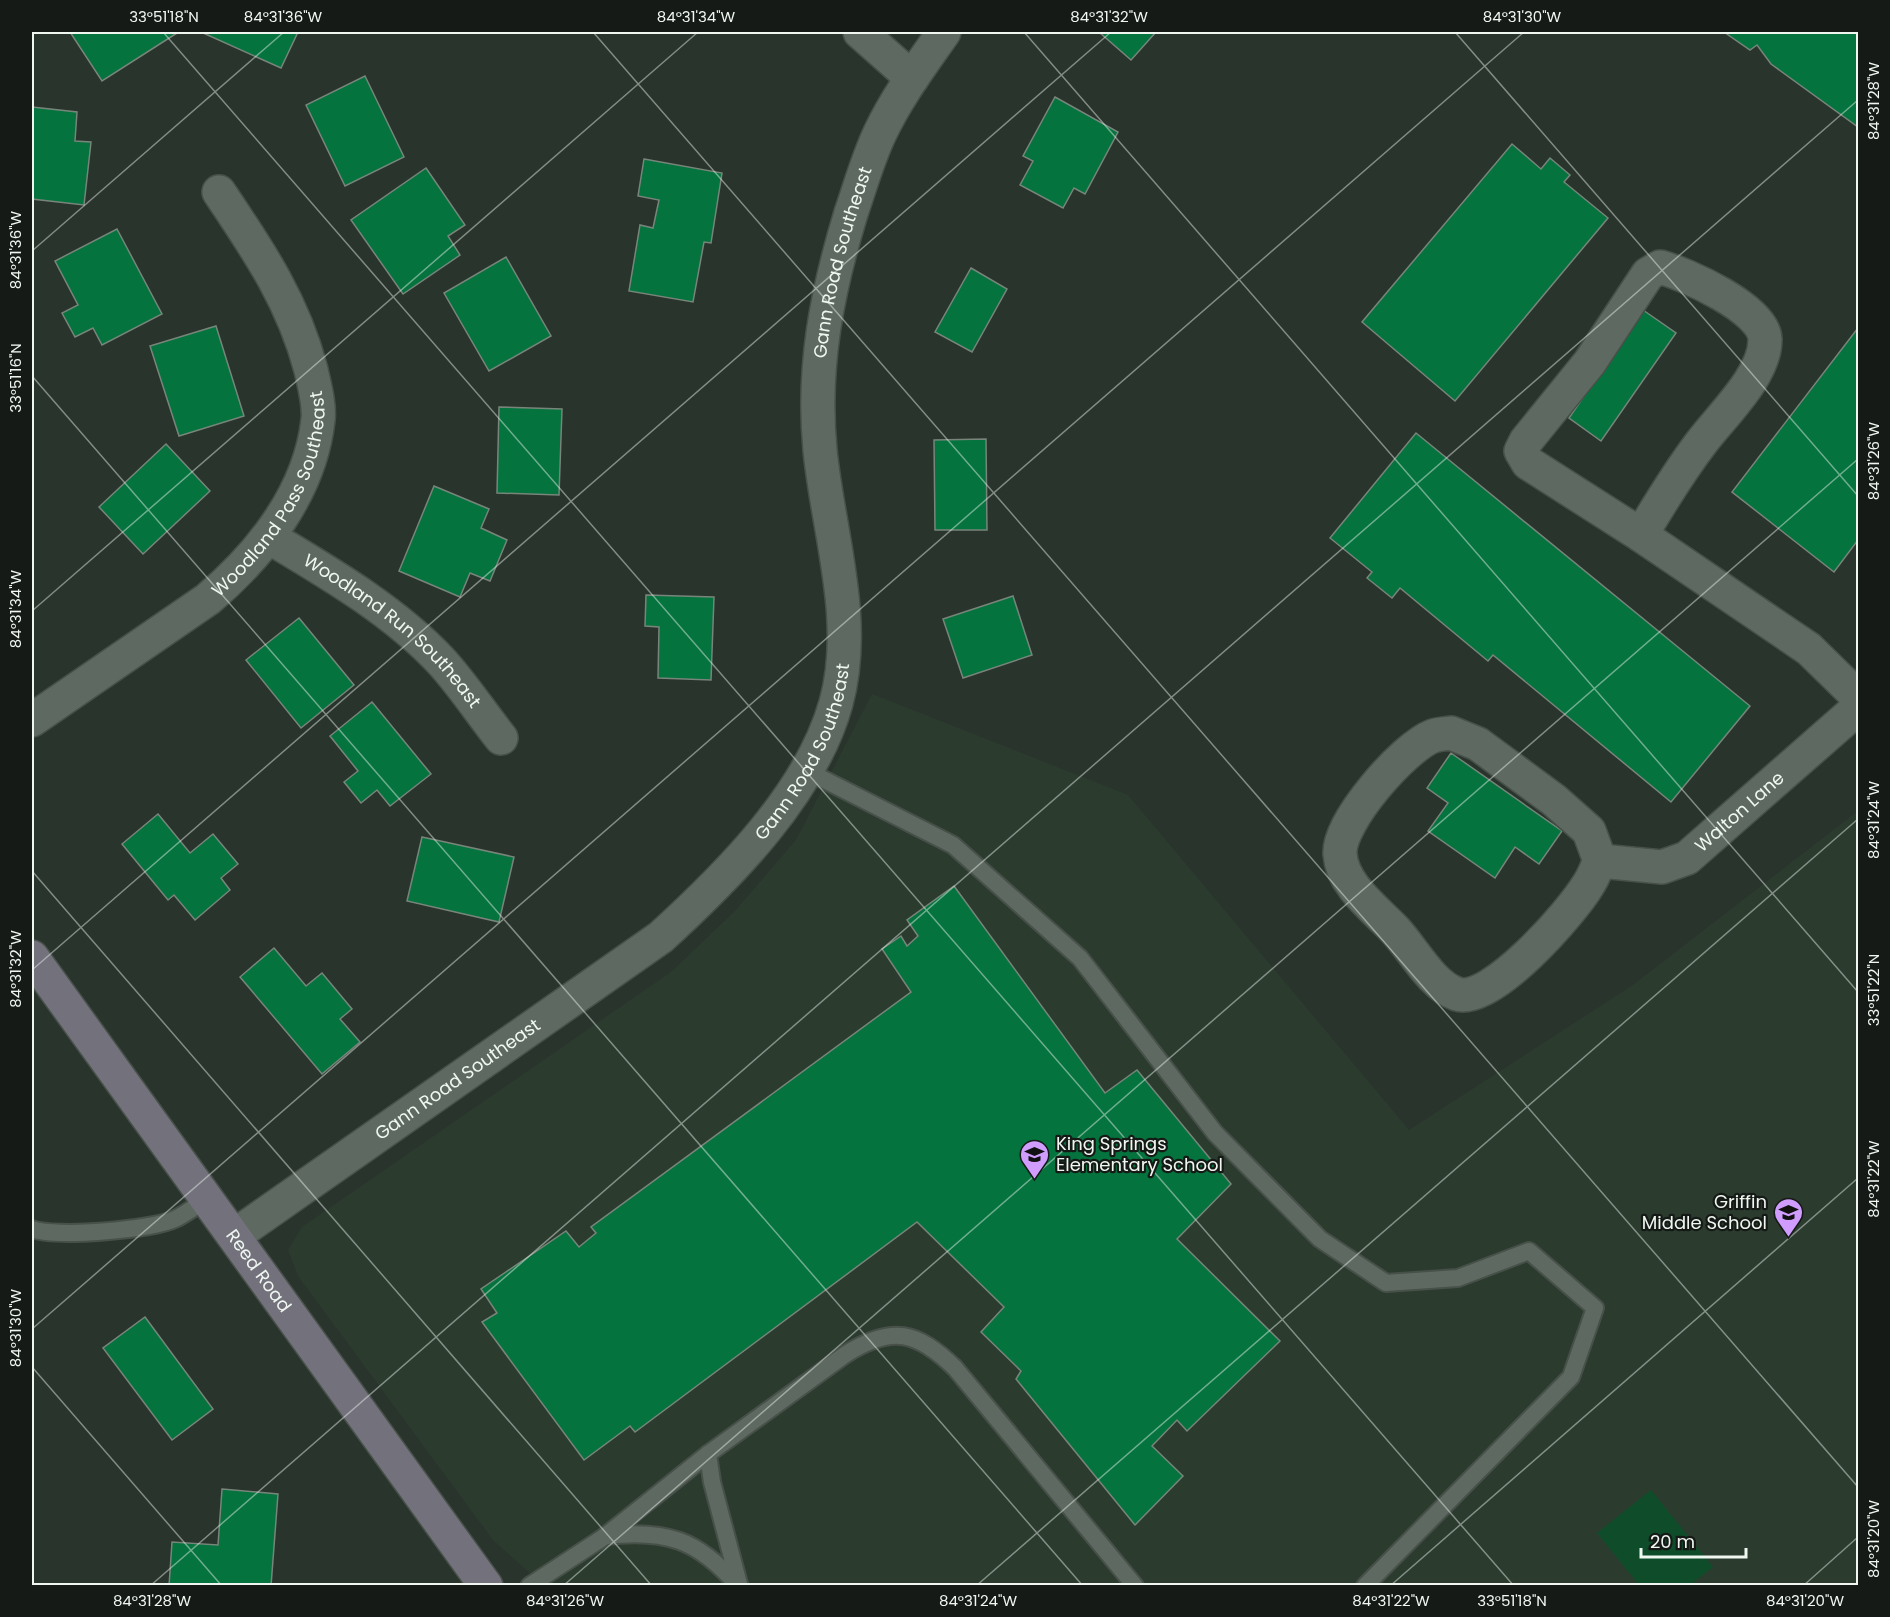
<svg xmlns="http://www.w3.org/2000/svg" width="1890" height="1617" font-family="Poppins,sans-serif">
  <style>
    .built { fill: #2b3c2f }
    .green { fill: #0f4d2a }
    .building { fill: #04733d; stroke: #78857b; stroke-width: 1.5 }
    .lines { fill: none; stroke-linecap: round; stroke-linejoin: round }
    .lane-casing { stroke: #475049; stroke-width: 20 }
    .street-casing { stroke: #475049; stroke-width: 36 }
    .secondary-casing { stroke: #475049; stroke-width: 36 }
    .lane { stroke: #5e6a61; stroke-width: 16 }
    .street { stroke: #5e6a61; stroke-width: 33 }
    .secondary { stroke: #72717c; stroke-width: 33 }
    .ticks { fill: none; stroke: #f0f7f1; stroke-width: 1.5; stroke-opacity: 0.45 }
    .labels { text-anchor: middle; stroke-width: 4.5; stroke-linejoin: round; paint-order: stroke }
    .street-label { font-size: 18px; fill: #f0f7f1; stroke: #151a16 }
    .poi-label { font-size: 18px; fill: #f0f7f1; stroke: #151a16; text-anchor: start }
    .neatline { fill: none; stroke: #f0f7f1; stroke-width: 2 }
    .ticks-label { font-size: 15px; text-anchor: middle; fill: #f0f7f1 }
  </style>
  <rect width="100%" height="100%" fill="#29342c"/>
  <polygon class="built" points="872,694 1128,795 1409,1130 1633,985 1858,811 1858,1585 543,1585 493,1540 298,1276 288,1250 302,1227 671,972 735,911 796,840"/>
  <polygon class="green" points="1651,1490 1713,1567 1690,1585 1639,1585 1597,1533"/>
  <g class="building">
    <polygon points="70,32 176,32 177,33 102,81"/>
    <polygon points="201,32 298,32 281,68"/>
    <polygon points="1099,32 1156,32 1131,60"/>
    <polygon points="1724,32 1858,32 1858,127 1771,64 1757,45 1750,50"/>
    <polygon points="365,76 404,157 345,186 306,105"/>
    <polygon points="1055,97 1118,132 1085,194 1074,188 1063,208 1020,185 1033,161 1023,156"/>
    <polygon points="32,107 77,112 75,141 91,142 84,205 32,199"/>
    <polygon points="1512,144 1541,169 1550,158 1570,175 1564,182 1608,218 1455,401 1362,322"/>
    <polygon points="644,159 722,173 711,243 704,242 693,302 629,291 640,225 653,228 659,200 638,196"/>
    <polygon points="426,168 465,225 448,236 460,255 403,294 351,220"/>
    <polygon points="117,229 162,314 102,345 93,328 75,337 62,313 78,305 55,261"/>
    <polygon points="506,257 551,336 489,371 444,293"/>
    <polygon points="971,268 1007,289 972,352 935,332"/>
    <polygon points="1643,310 1676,333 1601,441 1569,418"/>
    <polygon points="216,326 244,416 179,436 150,346"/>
    <polygon points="1858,328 1858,540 1834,572 1732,492"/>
    <polygon points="499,407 562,409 559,495 497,493"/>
    <polygon points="1416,433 1750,706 1671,802 1493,655 1488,661 1400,588 1392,598 1367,578 1372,572 1330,538"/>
    <polygon points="986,439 987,530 935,530 934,440"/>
    <polygon points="166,444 210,491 143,554 99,507"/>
    <polygon points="434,486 489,509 481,528 507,540 490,581 470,573 460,597 399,571"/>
    <polygon points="646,595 714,597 711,680 658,678 659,627 645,626"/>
    <polygon points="1013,596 1032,655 963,678 943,619"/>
    <polygon points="299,618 354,685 301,728 246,660"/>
    <polygon points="372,702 431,774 390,806 377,790 361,803 344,782 358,771 330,736"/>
    <polygon points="1451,753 1562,831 1539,864 1515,847 1495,878 1428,831 1448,803 1427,788"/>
    <polygon points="158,814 190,853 213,834 238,864 221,878 230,890 195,920 174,895 168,900 122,844"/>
    <polygon points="422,837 514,857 499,922 407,901"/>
    <polygon points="954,886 1105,1093 1137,1070 1231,1184 1177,1239 1280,1341 1187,1431 1177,1420 1152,1446 1183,1476 1135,1525 1016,1379 1021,1371 981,1332 1004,1307 917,1222 635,1432 630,1426 584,1460 482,1322 497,1313 481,1289 566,1231 579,1247 596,1233 591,1227 911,992 882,949 901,936 907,946 918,936 907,920"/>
    <polygon points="274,948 306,986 322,973 352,1009 340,1019 360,1042 322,1074 240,977"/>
    <polygon points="145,1317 213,1409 172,1440 103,1348"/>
    <polygon points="222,1489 278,1494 271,1586 169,1586 172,1542 218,1545"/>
  </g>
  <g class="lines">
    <defs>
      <g id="lane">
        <polyline points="807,771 953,845 1080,958 1215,1133 1320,1239 1386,1283 1458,1278 1529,1251 1595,1308 1571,1377 1365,1586"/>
        <path d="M32,1229C56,1238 151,1230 175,1219C186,1214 197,1205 207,1199"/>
        <polyline points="708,1454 712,1482 739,1584"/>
        <path d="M605,1536C665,1529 698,1539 738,1586"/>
        <path d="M529,1586L604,1537L708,1454L846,1354C892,1325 917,1331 955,1368L1135,1586"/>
      </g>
      <g id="street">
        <polyline points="860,32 912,78"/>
        <path d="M1660,267C1686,274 1764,309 1765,339C1766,375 1721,416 1701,443C1679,472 1660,503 1641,535L1528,463L1521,451L1526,441L1590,362L1648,274Z"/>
        <polyline points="1641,535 1809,649 1858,697"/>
        <path id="s1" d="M269,537C329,573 393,610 441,661C463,685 481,713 501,738"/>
        <path id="s2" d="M32,720L208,599C262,553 310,492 318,420C320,405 314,384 311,370C293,301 258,250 219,192"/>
        <path d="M1451,733L1478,744L1554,800L1589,831L1600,861C1596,869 1593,878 1588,885C1572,912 1490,1006 1457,994C1431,985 1413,949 1395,930C1375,909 1342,885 1340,854C1338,822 1404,747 1433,736C1438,734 1445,734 1451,733Z"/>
        <path id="s3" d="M1600,861L1662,867L1687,858L1858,708"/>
        <path id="s4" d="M234,1236L661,937C729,875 811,793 836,703C859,620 828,532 820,450C812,367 827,292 851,213C860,187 868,158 880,133C897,97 921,65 944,32"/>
      </g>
      <g id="secondary">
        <path id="s5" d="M32,957L486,1586"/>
      </g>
    </defs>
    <use href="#lane" class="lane-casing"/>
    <use href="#street" class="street-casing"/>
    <use href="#secondary" class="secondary-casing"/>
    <use href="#lane" class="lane"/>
    <use href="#street" class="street"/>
    <use href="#secondary" class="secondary"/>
  </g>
  <path class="ticks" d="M163,32L1514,1586M593,32L1858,1487M1024,32L1858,992M1455,32L1858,496M32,251L284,32M32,376L1083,1586M32,611L698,32M32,871L652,1586M32,970L1111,32M32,1329L1524,32M32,1367L222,1586M150,1586L1858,100M563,1586L1858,459M976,1586L1858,819M1390,1586L1858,1178M1803,1586L1858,1537"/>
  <defs>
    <symbol id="school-pin" viewBox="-11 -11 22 30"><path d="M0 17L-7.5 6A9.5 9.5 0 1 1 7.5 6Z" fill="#d09dff" stroke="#151a16"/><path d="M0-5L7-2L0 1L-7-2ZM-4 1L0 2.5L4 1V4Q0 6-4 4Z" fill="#111"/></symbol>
  </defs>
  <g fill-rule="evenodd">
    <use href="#school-pin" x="1018" y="1138" width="33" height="45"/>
    <use href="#school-pin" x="1772" y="1196" width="33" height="45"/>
  </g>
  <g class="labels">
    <g class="street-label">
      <text dy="6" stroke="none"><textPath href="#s4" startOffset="1263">Gann Road Southeast</textPath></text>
      <text dy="6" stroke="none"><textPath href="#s2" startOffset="340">Woodland Pass Southeast</textPath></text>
      <text dy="6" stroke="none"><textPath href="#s1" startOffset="156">Woodland Run Southeast</textPath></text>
      <text dy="6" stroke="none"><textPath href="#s4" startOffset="759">Gann Road Southeast</textPath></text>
      <text dy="6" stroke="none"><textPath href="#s3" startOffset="159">Walton Lane</textPath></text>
      <text dy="6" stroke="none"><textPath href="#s4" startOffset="273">Gann Road Southeast</textPath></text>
      <text dy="6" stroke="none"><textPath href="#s5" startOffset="387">Reed Road</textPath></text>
    </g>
    <g class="poi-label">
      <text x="1056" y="1150">King Springs<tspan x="1056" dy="21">Elementary School</tspan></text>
      <text x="1767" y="1208" text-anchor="end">Griffin<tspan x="1767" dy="21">Middle School</tspan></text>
    </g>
  </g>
  <rect width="1890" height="1617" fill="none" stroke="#151a16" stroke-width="66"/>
  <path d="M1641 1548v9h105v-9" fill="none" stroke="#f0f7f1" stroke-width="3"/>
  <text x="1650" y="1548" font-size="18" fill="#f0f7f1" stroke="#151a16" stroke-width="4.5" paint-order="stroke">20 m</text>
  <rect x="33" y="33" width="1824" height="1551" class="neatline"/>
  <g class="ticks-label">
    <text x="164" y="22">33°51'18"N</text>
    <text x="283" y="22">84°31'36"W</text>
    <text x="696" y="22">84°31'34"W</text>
    <text x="1109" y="22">84°31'32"W</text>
    <text x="1522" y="22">84°31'30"W</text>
    <text transform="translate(1874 101) rotate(-90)" y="5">84°31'28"W</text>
    <text transform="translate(16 250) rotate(-90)" y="5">84°31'36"W</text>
    <text transform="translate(16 378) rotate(-90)" y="5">33°51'16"N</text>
    <text transform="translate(1874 461) rotate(-90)" y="5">84°31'26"W</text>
    <text transform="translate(16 609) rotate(-90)" y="5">84°31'34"W</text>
    <text transform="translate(1874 820) rotate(-90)" y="5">84°31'24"W</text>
    <text transform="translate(16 969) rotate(-90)" y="5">84°31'32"W</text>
    <text transform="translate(1874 990) rotate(-90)" y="5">33°51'22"N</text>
    <text transform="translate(1874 1179) rotate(-90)" y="5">84°31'22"W</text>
    <text transform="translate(16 1328) rotate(-90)" y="5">84°31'30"W</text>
    <text transform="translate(1874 1539) rotate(-90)" y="5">84°31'20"W</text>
    <text x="152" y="1606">84°31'28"W</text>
    <text x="565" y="1606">84°31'26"W</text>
    <text x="978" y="1606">84°31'24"W</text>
    <text x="1391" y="1606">84°31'22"W</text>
    <text x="1512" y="1606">33°51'18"N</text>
    <text x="1805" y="1606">84°31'20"W</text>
  </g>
</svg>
